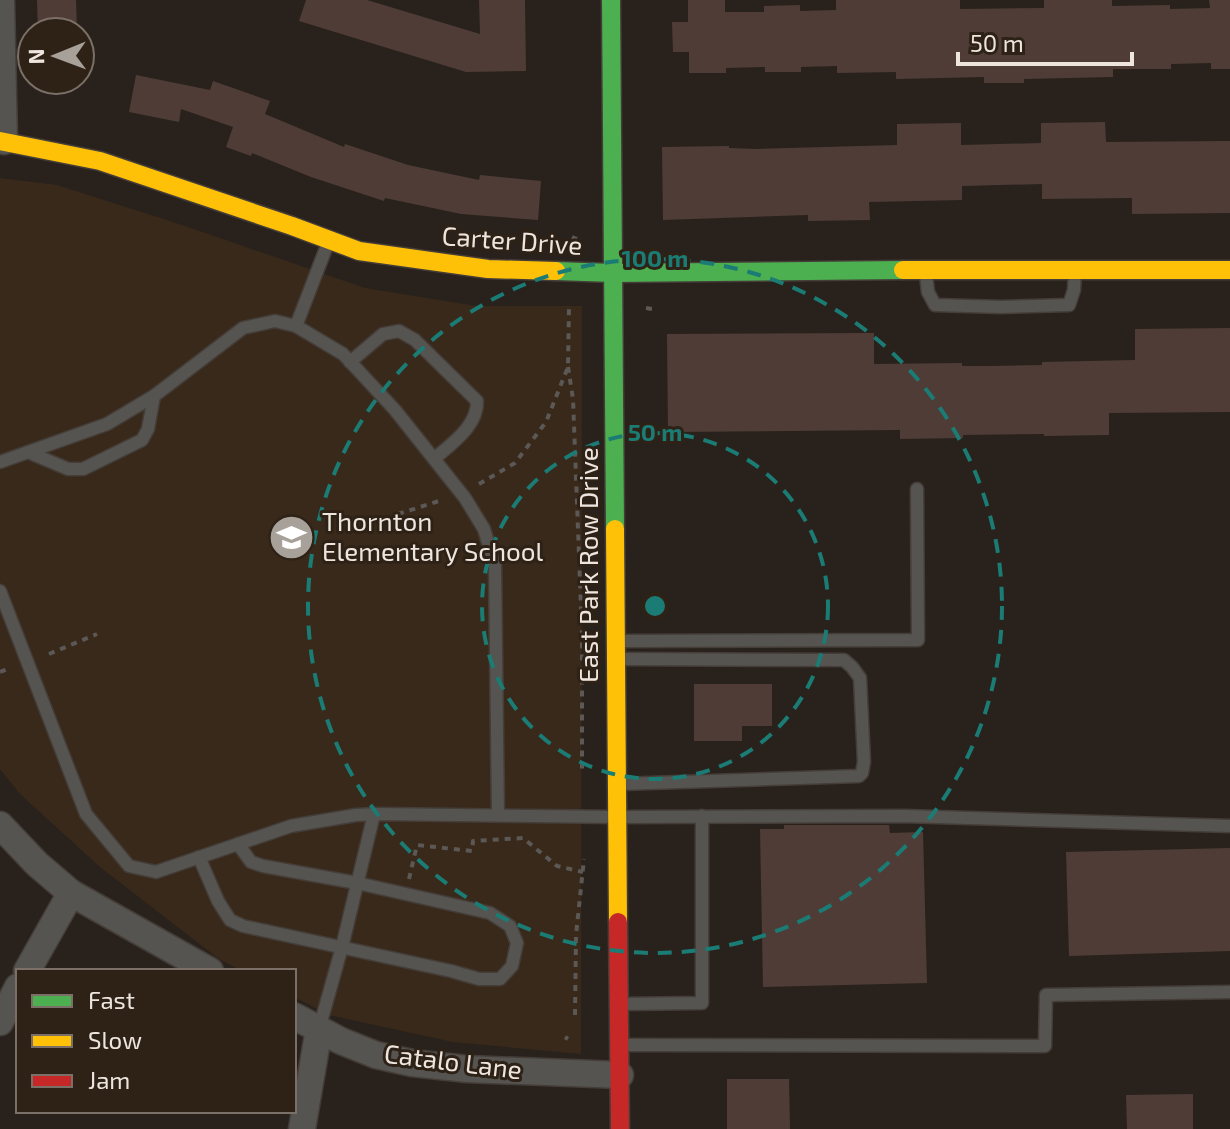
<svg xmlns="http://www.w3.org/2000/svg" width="1230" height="1129" font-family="'Exo 2',sans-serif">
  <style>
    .built { fill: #39291b }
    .building { fill: #4f3c37 }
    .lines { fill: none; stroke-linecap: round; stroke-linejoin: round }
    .lane-casing { stroke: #443d38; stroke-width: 15 }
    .street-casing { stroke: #443d38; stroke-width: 29 }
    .fast-casing { stroke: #443d38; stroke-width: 21 }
    .slow-casing { stroke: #443d38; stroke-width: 21 }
    .jam-casing { stroke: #443d38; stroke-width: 21 }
    .path { stroke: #5b5855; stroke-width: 4; stroke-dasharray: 6 6; stroke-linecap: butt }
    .lane { stroke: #555450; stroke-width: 12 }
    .street { stroke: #555450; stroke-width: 26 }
    .fast { stroke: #4caf50; stroke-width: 18 }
    .slow { stroke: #ffc107; stroke-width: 18 }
    .jam { stroke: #c62828; stroke-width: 18 }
    .ring { fill: none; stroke: #1a7c74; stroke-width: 4; stroke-dasharray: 14 10 }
    .labels { text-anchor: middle; stroke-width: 6; stroke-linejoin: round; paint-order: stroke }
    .street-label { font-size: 26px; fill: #ede5de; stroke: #2e2217 }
    .poi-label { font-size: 26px; fill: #ede5de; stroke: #2e2217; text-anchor: start }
    .centre { fill: #1a7c74; stroke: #2e2217; stroke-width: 4 }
    .ring-label { font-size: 24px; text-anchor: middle; font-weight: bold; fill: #1a7c74; stroke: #2e2217; stroke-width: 6; stroke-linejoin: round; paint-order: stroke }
  </style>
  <rect width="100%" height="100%" fill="#29221c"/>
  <polygon class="built" points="0,178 57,185 182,225 365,288 476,306 582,306 581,1054 453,1042 329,1015 294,997 294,971 243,971 219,959 100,867 20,794 0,769"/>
  <g class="building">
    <polygon points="37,0 76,0 77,32 38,32"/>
    <polygon points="306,0 367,0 480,34 479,0 525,0 526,71 466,72 299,21"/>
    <polygon points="688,0 725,0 725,12 764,12 764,6 800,5 800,11 836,10 836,0 960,0 960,9 1044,8 1044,0 1112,0 1112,6 1170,5 1170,9 1210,8 1209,0 1230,0 1230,69 1211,69 1211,63 1171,64 1171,69 1113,69 1113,77 1024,79 1024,83 984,83 984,77 896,79 896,72 837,73 837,66 801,67 801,72 765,72 765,67 726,68 726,73 689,73 689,52 673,52 672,22 688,22"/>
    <polygon points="136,75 210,90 213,81 270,101 265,114 344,147 345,144 408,165 479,180 480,175 541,181 538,220 461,214 385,198 384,201 311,177 252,153 251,156 226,147 233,127 181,109 179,122 129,112"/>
    <polygon points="1105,122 1106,142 1230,141 1230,213 1132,214 1132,198 1042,199 1042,184 962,186 962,200 869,202 870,220 808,221 808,215 663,220 662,147 729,146 729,148 757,149 897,145 897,124 961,123 961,145 1041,143 1041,123"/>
    <polygon points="1230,328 1230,412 1109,413 1109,435 1044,436 1044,434 963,435 963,438 900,439 900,430 668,432 667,334 874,333 874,364 962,363 962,366 992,366 1042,365 1042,362 1135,360 1135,329"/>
    <polygon points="694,684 772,684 772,726 742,726 742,741 694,741"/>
    <polygon points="784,825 889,825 890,833 923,832 927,983 763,987 760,829 784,829"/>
    <polygon points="1230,848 1230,951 1069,956 1066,852"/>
    <polygon points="727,1079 789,1079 790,1129 727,1129"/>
    <polygon points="1193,1094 1193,1129 1127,1129 1126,1095"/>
  </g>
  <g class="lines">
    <defs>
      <g id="lane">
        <polyline points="926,275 928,292 935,305 1001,307 1069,305 1074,290 1075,271"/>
        <polyline points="296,326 343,354 395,410 465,498 484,529 495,566 498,815"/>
        <path d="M350,362L383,334L399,331L415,340L477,401C478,426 451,444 434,459"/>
        <polyline points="28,452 68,469 83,469 142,440 148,429 154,396"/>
        <polyline points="0,462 107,424 154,396 243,328 275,321 296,326 328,243"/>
        <polyline points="0,591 86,814 129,866 156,872 291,826 356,815 378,814 617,817 904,816 1230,826"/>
        <polyline points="619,641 918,640 917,489"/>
        <polyline points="620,784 859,776 862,773 864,762 860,678 852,667 844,660 621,659"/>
        <polyline points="199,857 218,901 230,920 243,926 451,971 479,979 500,979 512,966 517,943 510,926 490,913 357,883 263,866 251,862 238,844"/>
        <polyline points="620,1004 702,1003 702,816"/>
        <polyline points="319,1029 342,947 374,814"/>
        <polyline points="623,1045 1045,1046 1046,995 1230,992"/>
      </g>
      <g id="street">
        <polyline points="1,0 4,141"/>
        <polyline points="0,825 37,864 71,893 210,971"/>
        <polyline points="27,971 71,893"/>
        <polyline points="294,1016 341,1041 376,1055 412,1063 467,1069 620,1075"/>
        <polyline points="0,1022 18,987"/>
        <polyline points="302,1129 319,1029"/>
      </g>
      <g id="fast">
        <polyline points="611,0 615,529"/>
        <polyline points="556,271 613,273 903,270"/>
      </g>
      <g id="slow">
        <polyline points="0,141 100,161 292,226 359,251 488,269 556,271"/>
        <polyline points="903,270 1230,270"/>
        <polyline points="615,529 618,922"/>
      </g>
      <polyline id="jam" points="618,922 620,1129"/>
    </defs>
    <use href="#lane" class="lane-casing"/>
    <use href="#street" class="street-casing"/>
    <use href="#fast" class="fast-casing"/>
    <use href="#slow" class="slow-casing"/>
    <use href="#jam" class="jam-casing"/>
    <g class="path">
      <polyline points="572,237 577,239"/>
      <polyline points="646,308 652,309"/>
      <polyline points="568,367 573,399 582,634 582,771"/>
      <polyline points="479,484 515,463 546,422 568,367 569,307"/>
      <polyline points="398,514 442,500"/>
      <polyline points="49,654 97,634"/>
      <polyline points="0,672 10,668"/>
      <polyline points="409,879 417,845 472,851 473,841 523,838 557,866 583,872"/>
      <polyline points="575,1015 576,935 584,859"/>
      <polyline points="565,1037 568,1039"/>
    </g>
    <use href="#lane" class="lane"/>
    <use href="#street" class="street"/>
    <use href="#fast" class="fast"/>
    <use href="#slow" class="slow"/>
    <use href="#jam" class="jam"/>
  </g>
  <g class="ring">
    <circle cx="655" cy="606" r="173"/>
    <circle cx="655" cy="606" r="347"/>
  </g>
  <defs>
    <symbol id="school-disc" viewBox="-11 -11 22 22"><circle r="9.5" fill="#a8a19a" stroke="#2e2217"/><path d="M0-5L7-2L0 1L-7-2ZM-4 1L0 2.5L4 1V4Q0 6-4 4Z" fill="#fff"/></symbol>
  </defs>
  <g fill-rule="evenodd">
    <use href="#school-disc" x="266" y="512" width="51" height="51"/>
  </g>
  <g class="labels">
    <g class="street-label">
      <text transform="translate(512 241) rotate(4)" y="9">Carter Drive</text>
      <text transform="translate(589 565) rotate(-90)" y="9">East Park Row Drive</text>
      <text transform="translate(453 1062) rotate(7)" y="9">Catalo Lane</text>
    </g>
    <g class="poi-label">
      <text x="322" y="531">Thornton<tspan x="322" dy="30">Elementary School</tspan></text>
    </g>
  </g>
  <circle cx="655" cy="606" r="12" class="centre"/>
  <g class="ring-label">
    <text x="655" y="267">100 m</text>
    <text x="655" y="441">50 m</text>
  </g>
  <rect x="16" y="969" width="280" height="144" fill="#2e2217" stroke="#7a7067" stroke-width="2"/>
  <rect x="32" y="995" width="40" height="12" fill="#4caf50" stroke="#7a7067" stroke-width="2"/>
  <text x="88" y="1009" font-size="24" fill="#ede5de">Fast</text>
  <rect x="32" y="1035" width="40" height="12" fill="#ffc107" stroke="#7a7067" stroke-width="2"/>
  <text x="88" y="1049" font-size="24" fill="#ede5de">Slow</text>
  <rect x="32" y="1075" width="40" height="12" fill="#c62828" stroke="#7a7067" stroke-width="2"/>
  <text x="88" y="1089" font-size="24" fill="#ede5de">Jam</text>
  <g transform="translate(56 56) rotate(269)"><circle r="38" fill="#2e2217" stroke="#7a7067" stroke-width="2"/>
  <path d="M0-6L14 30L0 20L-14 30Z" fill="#a8a19a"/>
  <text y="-12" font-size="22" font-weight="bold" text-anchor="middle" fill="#ede5de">N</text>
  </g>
  <path d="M958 52v12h174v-12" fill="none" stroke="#ede5de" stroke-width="4"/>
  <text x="970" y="52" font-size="24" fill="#ede5de" stroke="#2e2217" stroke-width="6" paint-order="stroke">50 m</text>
</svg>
